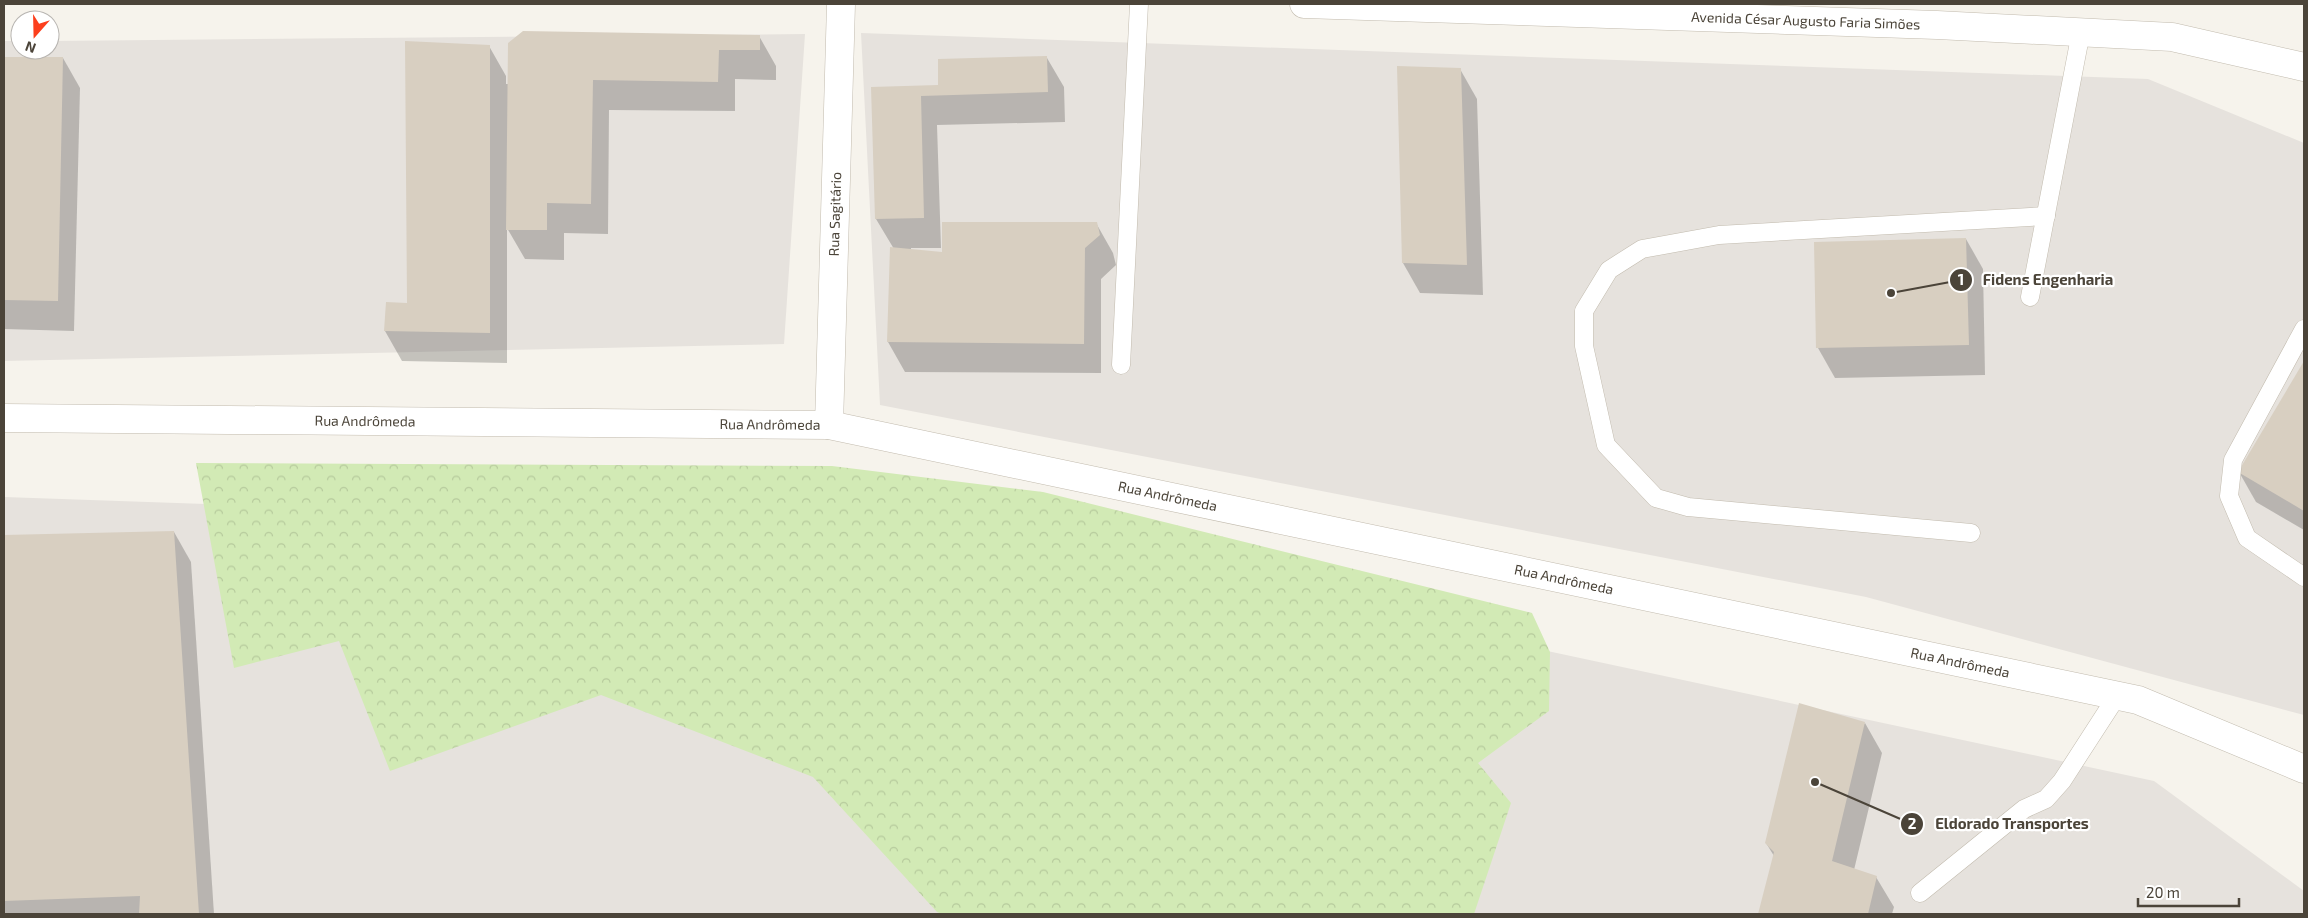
<svg xmlns="http://www.w3.org/2000/svg" width="2308" height="918" font-family="'Exo 2',sans-serif">
  <style>
    .industrial { fill: #e6e2dd }
    .forest { fill: url(#forest-crowns) }
    .shadow { fill: #0003 }
    .building { fill: #d8cfc1 }
    .lines { fill: none; stroke-linecap: round; stroke-linejoin: round }
    .service-casing { stroke: #c2bbae; stroke-width: 19 }
    .minor-casing { stroke: #c2bbae; stroke-width: 29 }
    .tertiary-casing { stroke: #c2bbae; stroke-width: 29 }
    .service { stroke: #fff; stroke-width: 18 }
    .minor { stroke: #fff; stroke-width: 28 }
    .tertiary { stroke: #fff; stroke-width: 28 }
    .labels { text-anchor: middle; stroke-width: 4.5; stroke-linejoin: round; paint-order: stroke }
    .street-label { font-size: 14px; fill: #4b4439; stroke: #fff }
    .leader { fill: none; stroke: #4b4439; stroke-width: 2 }
    .callout-dot { fill: #4b4439; stroke: #fff; stroke-width: 2 }
    .mark-label { font-size: 15px; text-anchor: middle; font-weight: bold; fill: #fff }
    .callout-label { font-size: 15px; text-anchor: middle; font-weight: bold; fill: #4b4439; stroke: #fff; stroke-width: 4.5; stroke-linejoin: round; paint-order: stroke }
  </style>
  <defs>
    <pattern id="forest-crowns" width="20" height="18" patternUnits="userSpaceOnUse" patternTransform="scale(1.25)"><rect width="20" height="18" fill="#d2eab5"/><path d="M2 6a3 3 0 1 1 6 0M12 15a3 3 0 1 1 6 0" fill="none" stroke="#b6ca9c"/></pattern>
  </defs>
  <rect width="100%" height="100%" fill="#f6f3ec"/>
  <g class="industrial">
    <polygon points="861,33 2148,79 2304,143 2304,715 1866,597 880,405"/>
    <polygon points="805,34 784,344 4,361 4,41 20,41 20,50 50,50 50,41"/>
    <polygon points="4,497 988,531 2154,781 2304,891 2304,914 4,914"/>
  </g>
  <polygon class="forest" points="196,463 832,466 1043,492 1532,613 1550,652 1549,711 1478,763 1511,803 1474,914 942,914 937,912 813,777 601,695 390,771 339,641 234,668"/>
  <g class="shadow">
    <polygon points="759,36 776,66 776,80 735,79 735,111 609,110 608,234 564,233 564,260 525,259 507,228 507,363 402,361 385,331 408,304 489,46 506,76 506,84 509,84"/>
    <polygon points="4,58 63,58 80,88 74,331 4,329"/>
    <polygon points="1047,58 1064,87 1065,122 937,125 941,248 911,248 911,250 944,253 1096,223 1113,253 1116,265 1101,279 1101,373 905,372 888,342 891,249 894,249 876,219 872,88 940,87"/>
    <polygon points="1398,67 1460,69 1477,99 1483,295 1420,293 1403,263"/>
    <polygon points="1966,239 1983,269 1985,375 1835,378 1818,348"/>
    <polygon points="2304,363 2304,530 2256,502 2239,472"/>
    <polygon points="174,532 191,562 214,914 4,914 4,536"/>
    <polygon points="1865,723 1882,753 1854,870 1876,877 1894,907 1892,914 1760,914 1774,856 1766,843"/>
  </g>
  <g class="building">
    <polygon points="523,31 760,35 760,50 719,50 718,82 593,80 591,204 547,203 547,230 506,230 508,43"/>
    <polygon points="405,41 490,45 490,333 384,331 386,302 407,303"/>
    <polygon points="1047,56 1048,92 921,96 924,218 875,219 871,87 938,85 938,59"/>
    <polygon points="4,57 63,57 58,301 4,300"/>
    <polygon points="1397,66 1461,68 1467,265 1402,263"/>
    <polygon points="942,222 1097,222 1100,235 1085,248 1084,344 887,342 890,247 942,252"/>
    <polygon points="1966,238 1969,345 1816,348 1814,242"/>
    <polygon points="2304,361 2304,511 2238,472"/>
    <polygon points="174,531 199,914 139,914 140,896 4,901 4,535"/>
    <polygon points="1799,703 1865,722 1832,861 1877,876 1868,914 1758,914 1774,852 1765,843"/>
  </g>
  <g class="lines">
    <defs>
      <g id="service">
        <polyline points="2030,297 2081,32"/>
        <polyline points="2304,329 2233,460 2229,496 2247,538 2304,577"/>
        <polyline points="1121,365 1139,4"/>
        <polyline points="1971,533 1688,507 1656,498 1606,445 1584,346 1584,311 1609,270 1642,249 1719,235 2046,216"/>
        <polyline points="1920,893 2024,809 2046,799 2062,781 2117,696"/>
      </g>
      <g id="minor">
        <path id="s1" d="M4,418L829,425L2138,700L2304,769"/>
        <path id="s2" d="M829,425L841,4"/>
      </g>
      <g id="tertiary">
        <path id="s3" d="M1304,4L1937,25L2172,37L2304,67"/>
      </g>
    </defs>
    <use href="#service" class="service-casing"/>
    <use href="#minor" class="minor-casing"/>
    <use href="#tertiary" class="tertiary-casing"/>
    <use href="#service" class="service"/>
    <use href="#minor" class="minor"/>
    <use href="#tertiary" class="tertiary"/>
  </g>
  <g class="labels">
    <g class="street-label">
      <text dy="5" stroke="none"><textPath href="#s3" startOffset="502">Avenida César Augusto Faria Simões</textPath></text>
      <text dy="5" stroke="none"><textPath href="#s2" startOffset="211">Rua Sagitário</textPath></text>
      <text dy="5" stroke="none"><textPath href="#s1" startOffset="361">Rua Andrômeda</textPath></text>
      <text dy="5" stroke="none"><textPath href="#s1" startOffset="766">Rua Andrômeda</textPath></text>
      <text dy="5" stroke="none"><textPath href="#s1" startOffset="1171">Rua Andrômeda</textPath></text>
      <text dy="5" stroke="none"><textPath href="#s1" startOffset="1576">Rua Andrômeda</textPath></text>
      <text dy="5" stroke="none"><textPath href="#s1" startOffset="1981">Rua Andrômeda</textPath></text>
    </g>
  </g>
  <path class="leader" d="M1891 293L1961 280M1815 782L1912 824"/>
  <g class="callout-dot">
    <circle cx="1891" cy="293" r="5"/>
    <circle cx="1815" cy="782" r="5"/>
    <circle cx="1961" cy="280" r="12"/>
    <circle cx="1912" cy="824" r="12"/>
  </g>
  <g class="mark-label">
    <text x="1961" y="285">1</text>
    <text x="1912" y="829">2</text>
  </g>
  <g class="callout-label">
    <text x="2048" y="285">Fidens Engenharia</text>
    <text x="2012" y="829">Eldorado Transportes</text>
  </g>
  <rect width="2308" height="918" fill="none" stroke="#4b4439" stroke-width="10"/>
  <g transform="translate(35 35) rotate(200)"><circle r="24" fill="#ffffff" stroke="#b7b4b0"/>
  <path d="M0-4L9 19L0 12L-9 19Z" fill="#fc3f1d"/>
  <text y="-8" font-size="14" font-weight="bold" text-anchor="middle" fill="#4b4439">N</text>
  </g>
  <path d="M2138 898v8h101v-8" fill="none" stroke="#4b4439" stroke-width="2.5"/>
  <text x="2146" y="898" font-size="15" fill="#4b4439" stroke="#ffffff" stroke-width="4" paint-order="stroke">20 m</text>
</svg>
